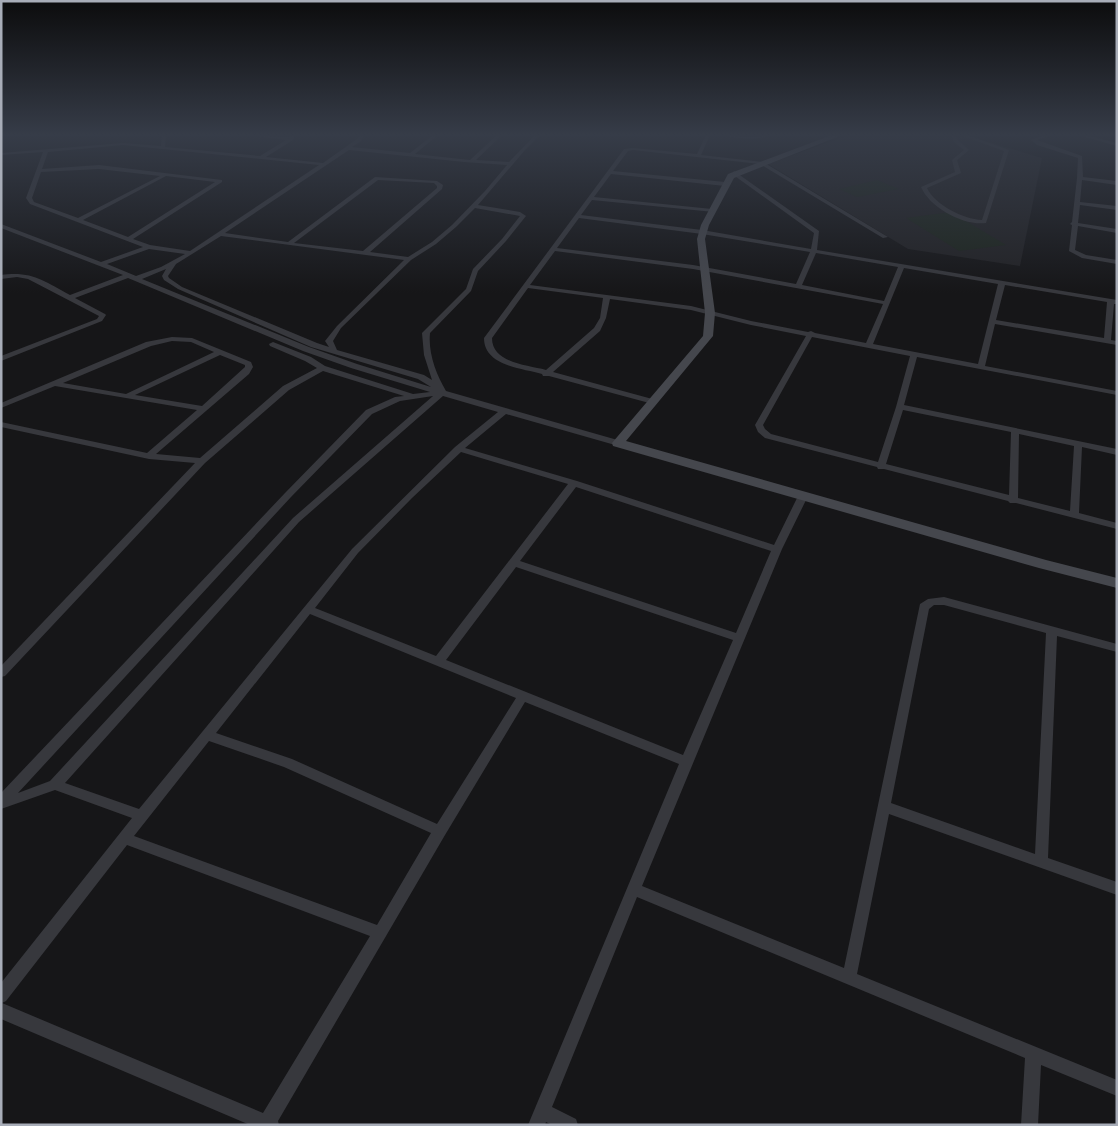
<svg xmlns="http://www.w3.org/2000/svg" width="1118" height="1126" font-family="Inter,sans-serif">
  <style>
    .built { fill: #222225 }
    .green { fill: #1e261f }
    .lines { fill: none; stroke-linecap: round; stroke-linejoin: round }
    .street { fill: #37383d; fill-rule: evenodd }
    .secondary { fill: #45474d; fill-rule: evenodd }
  </style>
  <rect width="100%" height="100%" fill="#161618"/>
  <polygon class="built" points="849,135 966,135 1042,158 1020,266 908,249 768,164"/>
  <g class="green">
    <polygon points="877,180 899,189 857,197 839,189"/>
    <polygon points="951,212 1006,245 959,251 906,218"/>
  </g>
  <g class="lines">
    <g class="street">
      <path d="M162,135H166L165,147L260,156L286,140L249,135L289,137L291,135H295L293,140L266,157L323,163L357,139L360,135H364L361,141L352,147L410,153L433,135H438L415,154L470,160L497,135H502L476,160L509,162L535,135H540L525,150L478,205L520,212L526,216L506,241L478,271L471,291L430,333C428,353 436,374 446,391L621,441L622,443L618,446L615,445L506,414L465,448L577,481L774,545L798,496L803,493L808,496L782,549L642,886L844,968L920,604L928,599L944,597L1117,644V652L1057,636L1048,858L1117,882V895L889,814L857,974L1117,1080V1096L1041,1065L1038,1125H1021L1025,1058L637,897L552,1107L576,1119L578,1125H552L546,1122L545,1125H528L679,764L525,702L445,835L278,1121L279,1125H250L1,1019V983L132,818L55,790L1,809V793L285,493L366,410L395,397L404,396L323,371L289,390L205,463L5,676L1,677V666L195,463L149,459L1,427V422L147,453L197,410L55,386L1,408V403L146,342L172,337L192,338L251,362L253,367L249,374L156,454L200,458L283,386L317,368L305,361L270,346L269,344L273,342L311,357L325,366L413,394L430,392L351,368L303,351L128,278L75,298L105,314L106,315L102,321L1,361V356L97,319L99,316L28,279L17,277L1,279V275C33,271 43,281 70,295L123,275L1,228V224L101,262L143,247L30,204L26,198L43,152L1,155V153L123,143L161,146ZM123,145L319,165L190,251L150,245L133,239L222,182V180L99,165L42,169L48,152ZM349,150L464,162L507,165L485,191L452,225L432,242L408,257L370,252L442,189L443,185L437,181L375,177L288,242L225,233ZM99,169L160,176L78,218L34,202L32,198L41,172ZM166,176L215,182L128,237L83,220ZM378,180L434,183L437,186V188L363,251L294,243ZM475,208L520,216L502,239L473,269L466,289L422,333L424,355L432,380L424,375L337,350L333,341L341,328L411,260L436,244L456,227ZM221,236L404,260L337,326L325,341L329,347L317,343L182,287L169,278L168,276L176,264ZM149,249L185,254L161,267L136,276L107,264ZM166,269L162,276L164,280L178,289L311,347L418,379L431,387L357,364L309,347L142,279ZM172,341L191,342L214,352L126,394L63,383L151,346ZM220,355L245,365V367L202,406L135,395ZM433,396L293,518L50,781L18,793L291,497L372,414L400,401ZM443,396L498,412L455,447L352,549L139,809L65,783L299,522ZM461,452L568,484L436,656L315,608L358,553L412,498ZM576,487L771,551L736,633L520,561ZM516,567L733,640L683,755L446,660ZM934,605H944L1046,633L1035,854L891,803L929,609ZM310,614L516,698L437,824L292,759L216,733ZM209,741L284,767L431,833L377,925L134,836ZM127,845L370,936L263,1113L2,1003L6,1001Z"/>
      <path d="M706,135H710L701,155L763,162L888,237L883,238L760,164L633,150L628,151L613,171L725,182L728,184L725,186L611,174L594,197L712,209L715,211L714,212L592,200L581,215L702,230L811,249L814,233L732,174L734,171L819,231L817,250L1117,300V304H1114L1111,340L1117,341V345L995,324L985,366L1117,391V395L917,357L904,405L1117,449V455L1082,447L1079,513L1117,523V529L1016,503H1010L1008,501L884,469H878L877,467L765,438L758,432L755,425L806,336L751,325L691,310L610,299L606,318L600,331L553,372L656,400V404H653L549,376H543L542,374C522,368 484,366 484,338L624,149L633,148L697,154ZM579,218L702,234L810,252L796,284L693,265L557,248ZM555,251L693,269L883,304L866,343L815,333L811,331L808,332L751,321L691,306L530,285ZM816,253L898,267L884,301L802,285ZM904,268L998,284L978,364L873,344ZM1005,285L1107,302L1104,338L996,320ZM528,288L603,298L600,318L594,328L546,370C527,365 492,363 492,338ZM812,337L910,356L896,407L878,462L771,434L765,429L763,425ZM903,410L1011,432L1009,495L886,464ZM1019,434L1074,446L1070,511L1018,498Z"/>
      <polygon points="712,135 752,137 775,135 752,139"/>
      <path d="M951,135H955L958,140L969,150L957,160L961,173L927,188C935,205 963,219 982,220L1004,151L960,135H967L1009,150L986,223C964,226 930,208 921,187L955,172L952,160L964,150L954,142Z"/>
      <polygon points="1044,135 1051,135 1037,140 1082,156 1083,177 1117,181 1117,185 1082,180 1080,202 1117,206 1117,210 1080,205 1078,223 1117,229 1117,233 1078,226 1075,250 1086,255 1117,260 1117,264 1082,258 1069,251 1072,225 1070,224 1072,222 1077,178 1078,158 1037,145 1031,140"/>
      <polygon points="1078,135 1086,135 1117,143 1117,146"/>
    </g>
    <polygon class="secondary" points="832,135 842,135 734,178 709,225 705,239 715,313 713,336 626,441 1046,560 1117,578 1117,588 1039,568 613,446 612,443 703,336 705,313 697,239 701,225 728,174"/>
  </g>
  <linearGradient id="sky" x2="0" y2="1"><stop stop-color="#0c0c0d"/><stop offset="0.46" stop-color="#363c48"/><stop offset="1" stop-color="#363c48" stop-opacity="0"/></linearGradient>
  <rect width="1118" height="293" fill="url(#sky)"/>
  <rect width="1118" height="1126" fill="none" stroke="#a8adb8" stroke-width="5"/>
</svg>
